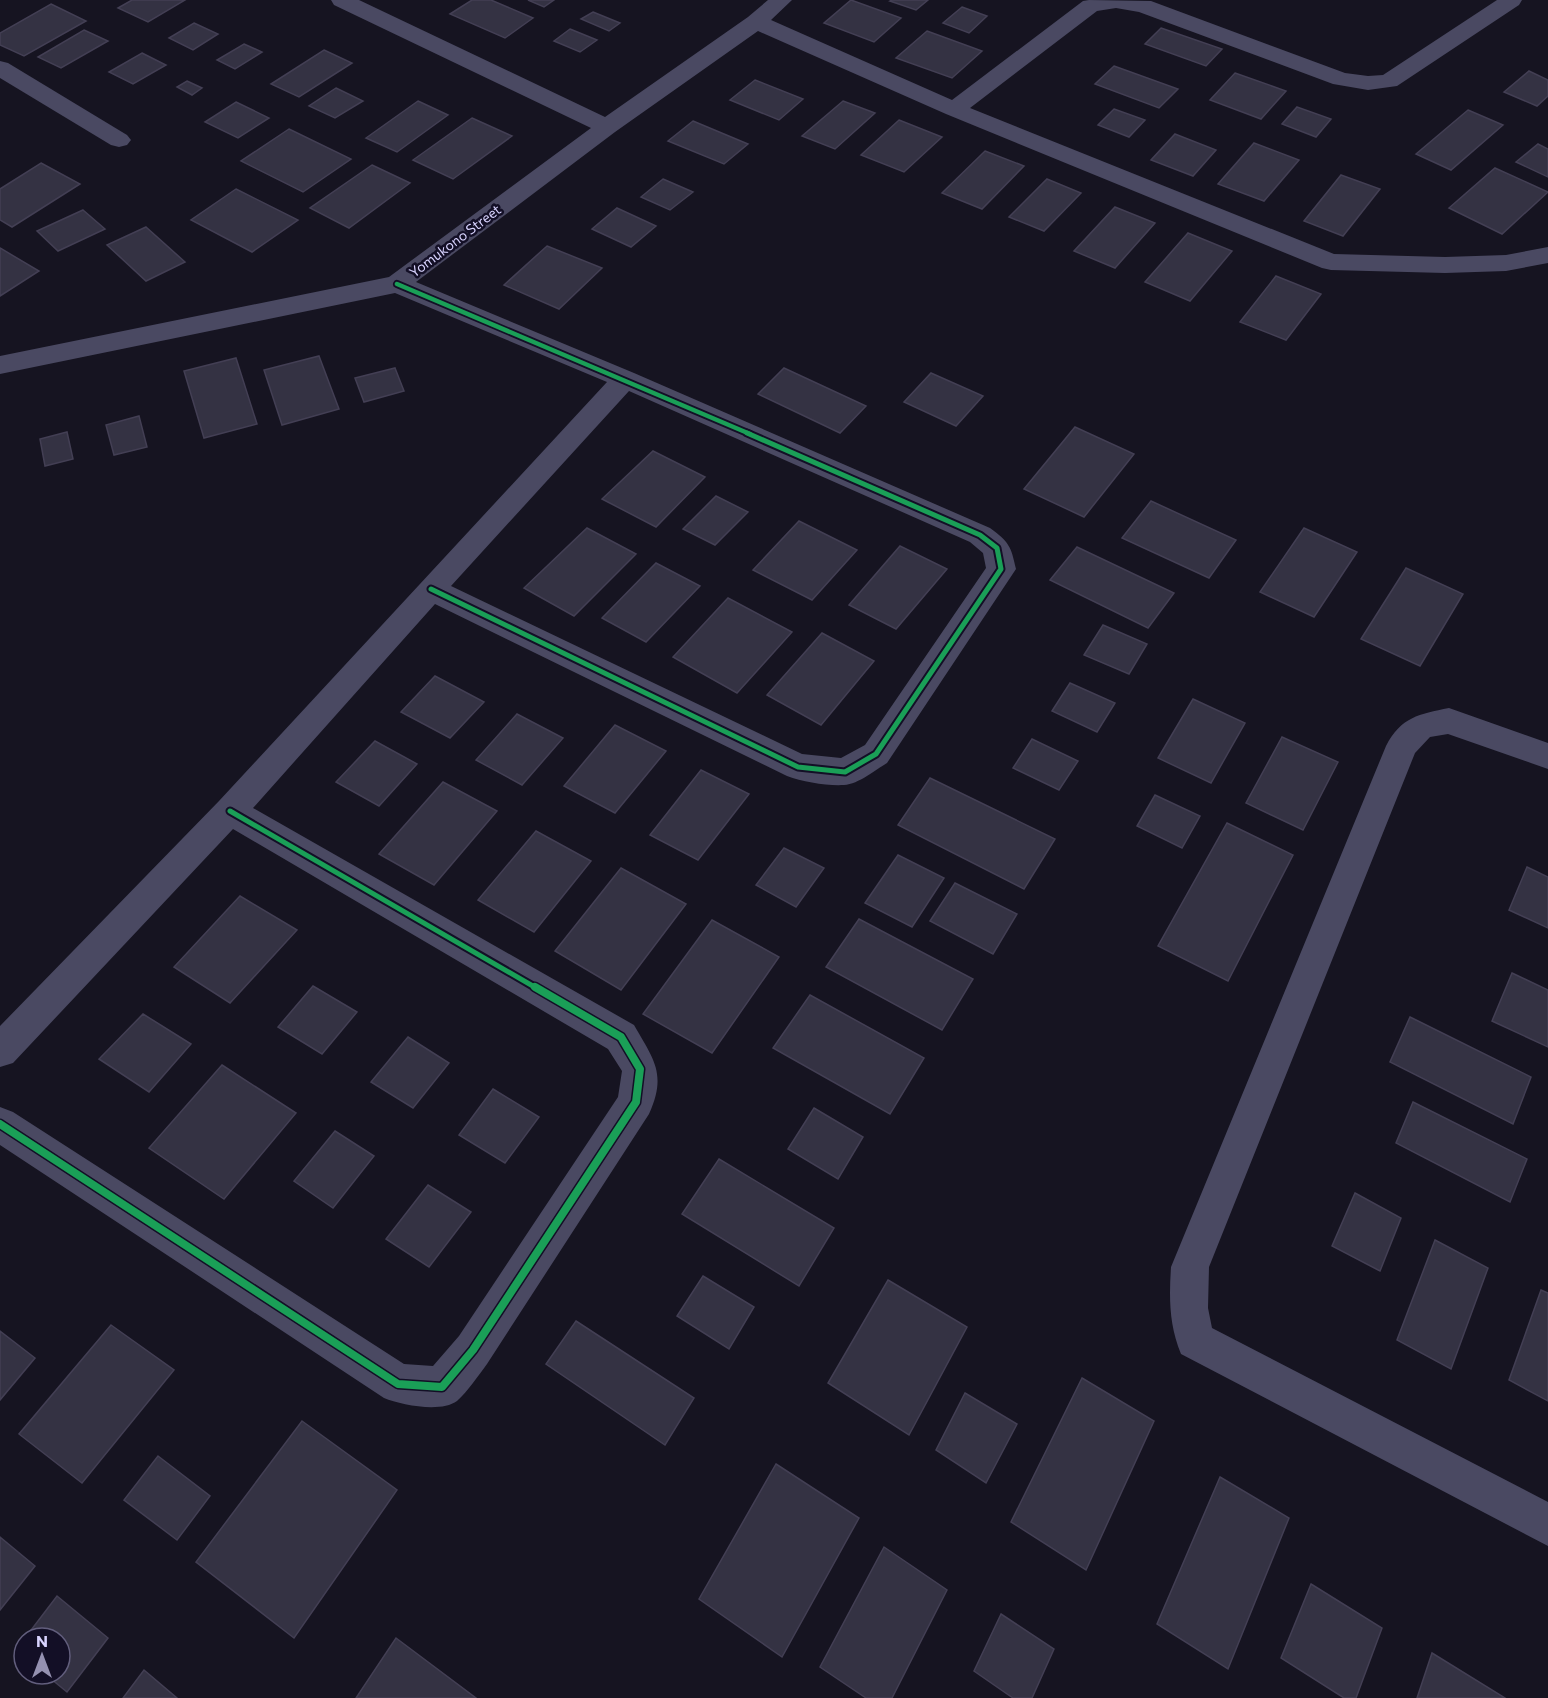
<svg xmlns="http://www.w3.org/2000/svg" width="1548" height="1698" font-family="Commissioner,sans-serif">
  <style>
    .building { fill: #343243; stroke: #433f54; stroke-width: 1.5 }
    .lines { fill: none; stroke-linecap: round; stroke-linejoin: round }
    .street { fill: #4a4962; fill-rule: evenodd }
    .cycleway-far2-casing { stroke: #130f26; stroke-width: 8 }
    .cycleway-far1-casing { stroke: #130f26; stroke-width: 9 }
    .cycleway-casing { stroke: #130f26; stroke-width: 11 }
    .cycleway-far2 { stroke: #1a9f57; stroke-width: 4.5 }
    .cycleway-far1 { stroke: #1a9f57; stroke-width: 5 }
    .cycleway { stroke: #1a9f57; stroke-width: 8 }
    .labels { text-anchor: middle; stroke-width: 5; stroke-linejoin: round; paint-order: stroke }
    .far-street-label { font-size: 14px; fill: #d9d4ff; stroke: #130f26 }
  </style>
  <rect width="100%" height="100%" fill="#161421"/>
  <g class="building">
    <polygon points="132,0 185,0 148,22 118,8"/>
    <polygon points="472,0 491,0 533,18 505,38 450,14"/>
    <polygon points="528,0 554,0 544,7"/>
    <polygon points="851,0 901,18 874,42 824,23"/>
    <polygon points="892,0 928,0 916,10 890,1"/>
    <polygon points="51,4 86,21 24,56 0,45 0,33"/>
    <polygon points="962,7 987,16 969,33 943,23"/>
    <polygon points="593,12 620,23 609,31 581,19"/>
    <polygon points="194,23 218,34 193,50 169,38"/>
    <polygon points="1161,28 1222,49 1206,66 1145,44"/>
    <polygon points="570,29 597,40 580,52 554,41"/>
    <polygon points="84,30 108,41 61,68 38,57"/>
    <polygon points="927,31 982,51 952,78 896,58"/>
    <polygon points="244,44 262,52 235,69 217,60"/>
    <polygon points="324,50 352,63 299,97 271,84"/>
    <polygon points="142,53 166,65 133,84 109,72"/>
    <polygon points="1114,66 1178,89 1159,108 1095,84"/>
    <polygon points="1529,71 1548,80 1548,96 1537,106 1504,92"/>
    <polygon points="1235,73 1286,91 1261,119 1210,100"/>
    <polygon points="755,80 803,99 779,120 730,100"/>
    <polygon points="187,81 202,88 192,95 177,87"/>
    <polygon points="336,88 363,101 335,118 309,106"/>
    <polygon points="418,101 448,115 397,152 366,138"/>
    <polygon points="843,101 875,113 835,149 802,136"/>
    <polygon points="236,102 269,118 238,138 205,122"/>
    <polygon points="1297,107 1331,119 1316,137 1282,124"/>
    <polygon points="1114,109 1145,120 1129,137 1098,125"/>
    <polygon points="1468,110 1503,125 1451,170 1416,154"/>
    <polygon points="472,118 512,136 453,179 413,160"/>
    <polygon points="899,120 942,137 904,172 861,155"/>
    <polygon points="693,121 748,144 724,164 668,141"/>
    <polygon points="289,129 351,159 303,192 241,161"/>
    <polygon points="1175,134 1216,150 1193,176 1151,160"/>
    <polygon points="1254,143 1299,160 1264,201 1218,184"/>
    <polygon points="1538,144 1548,149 1548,177 1516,162"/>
    <polygon points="985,151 1024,166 982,209 942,193"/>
    <polygon points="41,163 80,184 12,227 0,220 0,189"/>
    <polygon points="372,165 410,183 349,228 310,208"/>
    <polygon points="1495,168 1548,192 1502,234 1449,208"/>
    <polygon points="1341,175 1380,189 1343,236 1304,221"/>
    <polygon points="663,179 693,192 670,210 641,197"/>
    <polygon points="1047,179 1081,193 1044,231 1009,217"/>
    <polygon points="236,189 298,220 252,252 191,220"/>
    <polygon points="1115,207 1155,223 1115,268 1074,251"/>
    <polygon points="617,208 656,226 631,247 592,229"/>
    <polygon points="83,210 105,229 58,251 37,231"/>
    <polygon points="146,227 185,262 146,281 107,245"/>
    <polygon points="1188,233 1232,251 1190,301 1145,282"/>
    <polygon points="547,246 602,268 559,309 504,285"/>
    <polygon points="0,248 39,271 0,296"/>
    <polygon points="1276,276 1321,294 1286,340 1240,322"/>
    <polygon points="319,356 339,409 282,425 264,370"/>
    <polygon points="236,358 257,424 204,438 184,371"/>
    <polygon points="395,368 404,391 364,402 355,378"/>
    <polygon points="784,368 866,406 840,433 758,394"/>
    <polygon points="931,373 983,396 956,426 904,402"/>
    <polygon points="139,416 147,447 114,455 106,425"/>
    <polygon points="1075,427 1134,454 1084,517 1024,489"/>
    <polygon points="67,432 73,459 45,466 40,439"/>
    <polygon points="653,451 705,477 656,527 602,499"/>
    <polygon points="716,496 748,512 715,545 683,529"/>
    <polygon points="1151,501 1236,540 1209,578 1122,538"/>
    <polygon points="799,521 857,550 812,600 753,570"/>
    <polygon points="587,528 636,554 574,616 524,588"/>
    <polygon points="1304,528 1357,552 1314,617 1260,592"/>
    <polygon points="900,546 947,569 896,629 849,605"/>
    <polygon points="1077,547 1174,593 1148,628 1050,580"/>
    <polygon points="656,563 700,586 646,642 602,618"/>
    <polygon points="1406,568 1463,594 1420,666 1361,639"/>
    <polygon points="728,598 792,632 737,693 673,657"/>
    <polygon points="1103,625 1147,644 1129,674 1084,655"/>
    <polygon points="822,633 874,661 821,725 767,695"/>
    <polygon points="435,676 484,702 450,738 401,712"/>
    <polygon points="1070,683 1115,703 1097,732 1052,711"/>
    <polygon points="1193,699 1245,723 1211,783 1158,758"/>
    <polygon points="517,714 563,738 522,785 476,760"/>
    <polygon points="615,725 666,751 615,813 564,786"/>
    <polygon points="1282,737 1338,762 1303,830 1246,803"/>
    <polygon points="1032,739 1078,761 1059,790 1013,768"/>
    <polygon points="375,741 417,764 379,806 336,782"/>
    <polygon points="701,770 749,794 698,860 650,835"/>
    <polygon points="930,778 1055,839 1024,889 898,825"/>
    <polygon points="443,782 497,811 434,885 379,854"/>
    <polygon points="1155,795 1200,816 1182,848 1137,826"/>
    <polygon points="1227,823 1293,855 1228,981 1158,946"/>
    <polygon points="536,831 591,861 534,932 478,900"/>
    <polygon points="784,848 824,868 796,907 756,885"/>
    <polygon points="898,855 944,878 912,927 865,903"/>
    <polygon points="1527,867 1548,877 1548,928 1509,910"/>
    <polygon points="621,868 686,904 621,990 555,951"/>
    <polygon points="955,883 1017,914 993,954 930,921"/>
    <polygon points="240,896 297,930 230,1003 174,967"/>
    <polygon points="859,919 973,979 942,1030 826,967"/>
    <polygon points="712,920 779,957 712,1053 643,1014"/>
    <polygon points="1512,973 1548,990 1548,1047 1492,1021"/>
    <polygon points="313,986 357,1012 322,1054 278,1027"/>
    <polygon points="810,995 924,1058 890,1114 773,1048"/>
    <polygon points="143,1014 191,1044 149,1092 99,1059"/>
    <polygon points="1410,1017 1531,1077 1513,1124 1390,1062"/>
    <polygon points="408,1037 449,1063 413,1108 371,1082"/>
    <polygon points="222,1065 296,1113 224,1199 149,1148"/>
    <polygon points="493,1089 539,1117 505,1163 459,1135"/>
    <polygon points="1413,1102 1527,1159 1510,1202 1396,1143"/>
    <polygon points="814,1108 863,1137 838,1179 788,1149"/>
    <polygon points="335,1131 374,1156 333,1208 294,1181"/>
    <polygon points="719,1159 834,1228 799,1286 682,1214"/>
    <polygon points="428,1185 471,1212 429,1267 386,1239"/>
    <polygon points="1355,1193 1401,1218 1380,1271 1332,1246"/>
    <polygon points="1435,1240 1488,1268 1451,1369 1397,1340"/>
    <polygon points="703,1276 754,1307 729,1349 677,1316"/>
    <polygon points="888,1280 967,1327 909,1435 828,1383"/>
    <polygon points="1541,1290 1548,1293 1548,1401 1509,1380"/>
    <polygon points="576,1321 694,1398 665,1445 546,1364"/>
    <polygon points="111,1325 174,1370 82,1483 19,1434"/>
    <polygon points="0,1331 35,1358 0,1400"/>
    <polygon points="1082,1378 1154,1421 1086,1570 1011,1522"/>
    <polygon points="965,1393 1017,1424 986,1483 936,1450"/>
    <polygon points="302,1421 397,1490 294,1638 196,1562"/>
    <polygon points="158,1456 210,1496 177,1540 124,1500"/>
    <polygon points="776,1464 859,1518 782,1657 699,1599"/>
    <polygon points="1220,1477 1289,1518 1228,1669 1157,1624"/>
    <polygon points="0,1537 35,1566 0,1610"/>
    <polygon points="884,1547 947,1590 892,1698 866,1698 820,1667"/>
    <polygon points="1311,1584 1382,1628 1356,1698 1344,1698 1281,1658"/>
    <polygon points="57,1596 108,1638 67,1692 45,1674 60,1674 60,1638 25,1638"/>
    <polygon points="1001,1614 1054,1649 1032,1698 1013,1698 974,1671"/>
    <polygon points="396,1638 476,1698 356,1698"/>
    <polygon points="1432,1653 1505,1698 1417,1698"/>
    <polygon points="144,1670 177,1698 123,1698"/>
  </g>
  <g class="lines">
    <g class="street">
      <path d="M331,0H359L605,117L748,17L768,0H792L771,20L952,100L1083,1L1089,0L1151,1L1345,73L1368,76L1383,75L1497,0H1522L1519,5L1397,86L1368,90L1333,84L1139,12L1116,8L1097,11L970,108L1334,254L1445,257L1506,255L1548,247V263L1506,271L1445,273L1331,270L1322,268L946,114L758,31L615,132L416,282L634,373L990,528C1009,542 1011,546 1016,569L887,763C875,770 859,784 844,785C827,786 803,782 787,776L435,604L253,808L634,1025C654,1060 667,1074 649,1114L487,1364C478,1376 468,1391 457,1401C441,1413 401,1405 384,1398L0,1145V1107L13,1112L404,1364L433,1366L459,1336L618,1097L622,1071L608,1049L233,829L13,1063L0,1067V1026L219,801L607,382L395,293L0,374V356L389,277L591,128L334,5ZM629,391L970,542L983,553L986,568L865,745L841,758L802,754L451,586Z"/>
      <polygon points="0,61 8,63 127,135 131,140 127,145 119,147 111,145 0,78"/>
      <path d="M1449,708L1548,743V769L1448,734L1430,737L1415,753L1209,1267L1208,1308L1212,1328L1548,1502V1546L1181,1354C1169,1325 1169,1298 1171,1267L1386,746C1401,717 1419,714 1449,708Z"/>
    </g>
    <defs>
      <polyline id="cycleway-far2" points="397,284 750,434"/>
      <g id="cycleway-far1">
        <polyline points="431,589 798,767 845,772 876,754 1001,569 997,548 980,535 747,433"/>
        <polyline points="230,811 538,989"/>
      </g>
      <polyline id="cycleway" points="0,1124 398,1384 442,1387 473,1350 636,1102 640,1069 621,1037 535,987"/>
    </defs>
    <use href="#cycleway-far2" class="cycleway-far2-casing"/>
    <use href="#cycleway-far1" class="cycleway-far1-casing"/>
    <use href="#cycleway" class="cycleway-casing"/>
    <use href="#cycleway-far2" class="cycleway-far2"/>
    <use href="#cycleway-far1" class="cycleway-far1"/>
    <use href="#cycleway" class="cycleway"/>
  </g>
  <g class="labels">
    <g class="far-street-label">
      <text transform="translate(455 241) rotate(-37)" y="5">Yomukono Street</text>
    </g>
  </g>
  <g transform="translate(42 1656)"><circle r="28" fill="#130f26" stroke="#625e7d" stroke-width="1.5"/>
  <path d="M0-4.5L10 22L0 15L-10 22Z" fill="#9591b1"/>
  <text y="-9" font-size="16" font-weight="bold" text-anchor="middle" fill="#d9d4ff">N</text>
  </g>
</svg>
